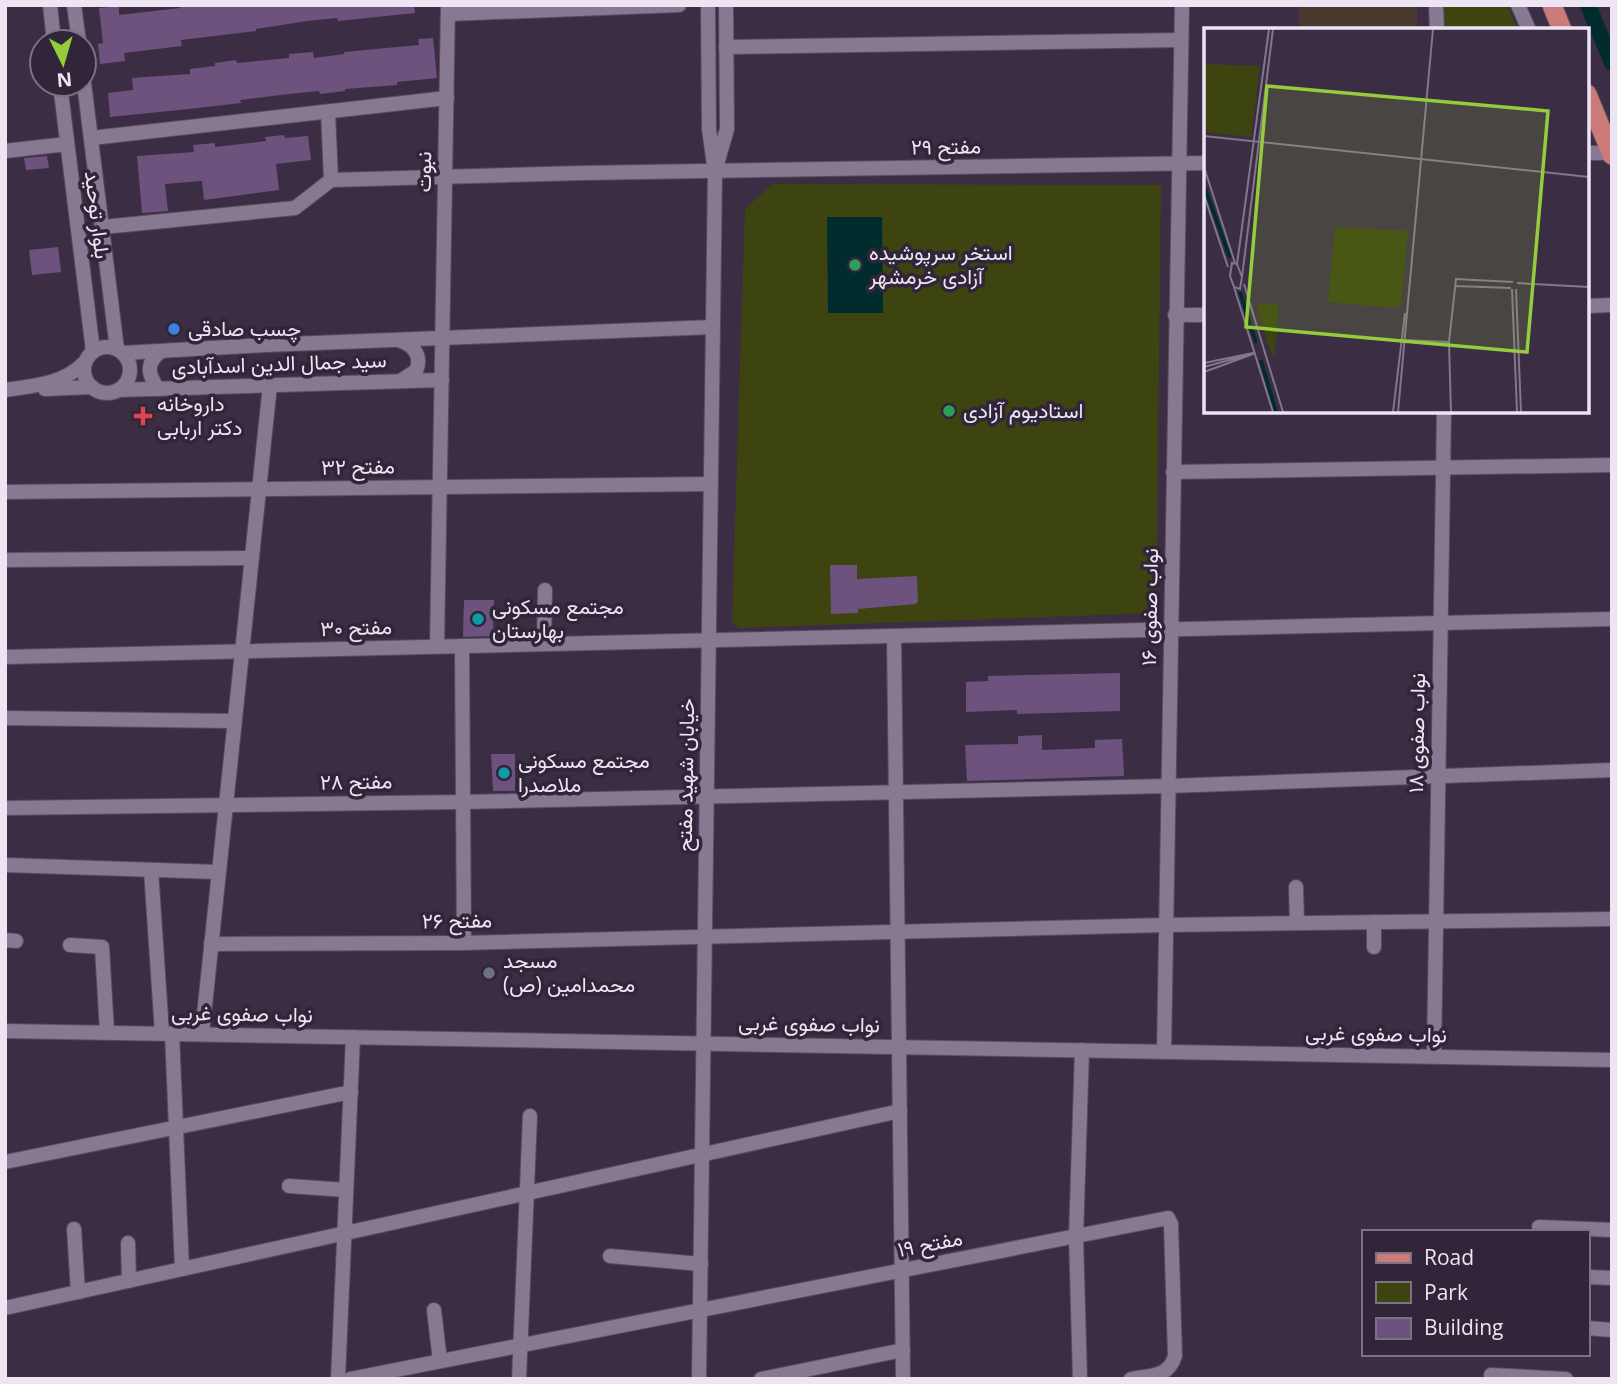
<svg xmlns="http://www.w3.org/2000/svg" width="1617" height="1384" font-family="'Open Sans',Vazirmatn,sans-serif">
  <style>
    .education { fill: #48392c }
    .green { fill: #3d440f }
    .water { fill: #002c2e }
    .lines { fill: none; stroke-linecap: round; stroke-linejoin: round }
    .canal { stroke: #002c2e; stroke-width: 16 }
    .building { fill: #6c527d }
    .minor-casing { stroke: #574c5e; stroke-width: 16 }
    .major-casing { stroke: #574c5e; stroke-width: 21 }
    .minor { stroke: #887992; stroke-width: 14 }
    .major { stroke: #cc7c78; stroke-width: 19 }
    .leisure-dot { fill: #2e9e5b; stroke: #312539; stroke-width: 2.5 }
    .shop-dot { fill: #3f7fe0; stroke: #312539; stroke-width: 2.5 }
    .health-dot { fill: #e0444e; stroke: #312539; stroke-width: 2.5 }
    .culture-dot { fill: #0f9aa8; stroke: #312539; stroke-width: 2.5 }
    .worship-dot { fill: #6b7280; stroke: #312539; stroke-width: 2.5 }
    .labels { text-anchor: middle; stroke-width: 7; stroke-linejoin: round; paint-order: stroke }
    .street-label { font-size: 21px; fill: #ede5f3; stroke: #312539 }
    .poi-label { font-size: 21px; fill: #ede5f3; stroke: #312539; text-anchor: start }
    .inset-river { fill: none; stroke: #002c2e; stroke-width: 3.5 }
    .inset-road { fill: none; stroke: #82778a; stroke-width: 2 }
    .view { fill: #94cc3c; fill-opacity: 0.15; stroke: #94cc3c; stroke-width: 3.5 }
    .inset-edge { fill: none; stroke: #ede5f3; stroke-width: 3.5 }
  </style>
  <rect width="100%" height="100%" fill="#3b2e44"/>
  <rect class="education" x="1299" y="5" width="118" height="25"/>
  <g class="green">
    <polygon points="1439,5 1507,5 1518,30 1439,30"/>
    <polygon points="773,184 1161,185 1156,613 739,628 732,621 745,209"/>
  </g>
  <polygon class="water" points="827,217 882,217 883,313 828,313"/>
  <g class="lines">
    <polyline class="canal" points="1588,5 1612,63"/>
  </g>
  <g class="building">
    <polygon points="180,5 414,5 415,13 338,21 337,18 307,21 256,29 256,31 181,40 182,46 124,53 125,61 100,64 98,44 103,43 99,8 119,6 119,15 180,8"/>
    <polygon points="433,38 437,78 397,82 397,85 345,89 345,91 320,94 319,91 289,94 240,100 241,103 189,109 110,117 108,93 133,90 132,78 190,74 190,69 215,66 215,63 236,60 237,63 289,58 289,54 313,52 314,58 344,54 344,52 419,45 418,39"/>
    <polygon points="284,135 285,138 308,136 311,160 276,164 279,190 204,200 202,181 165,184 168,211 142,213 137,156 194,152 193,145 215,143 215,147 241,144 266,141 265,137"/>
    <polygon points="47,156 49,168 26,170 24,158"/>
    <polygon points="58,247 61,272 32,275 29,250"/>
    <polygon points="830,565 857,565 857,579 917,576 918,601 916,604 858,609 858,613 831,614"/>
    <polygon points="464,600 494,600 493,636 463,637"/>
    <polygon points="1120,673 1120,711 1017,714 1017,710 966,712 966,682 988,681 988,676"/>
    <polygon points="1042,735 1042,750 1095,748 1095,740 1122,739 1124,776 967,781 965,745 1018,744 1018,736"/>
    <polygon points="491,754 515,754 515,791 493,791"/>
  </g>
  <g class="lines">
    <defs>
      <g id="minor">
        <polyline points="50,5 54,42"/>
        <polyline points="74,5 79,42"/>
        <polyline points="1436,5 1437,30"/>
        <polyline points="1518,5 1529,30"/>
        <polyline points="449,14 679,5"/>
        <polyline points="726,47 1181,40"/>
        <polyline points="84,83 117,349"/>
        <polyline points="60,84 93,351"/>
        <polyline points="328,112 331,180"/>
        <polyline points="91,138 447,98"/>
        <polyline points="5,151 67,144"/>
        <polyline points="1587,153 1611,153"/>
        <polyline points="717,164 727,129 726,5"/>
        <polyline points="103,227 295,208 331,180 582,173 1206,163"/>
        <polyline points="1587,306 1612,305"/>
        <polyline points="1175,315 1206,315"/>
        <path d="M401,341C415,346 422,357 416,371L402,380"/>
        <circle cx="107" cy="370" r="23"/>
        <polyline points="123,353 265,345 713,327"/>
        <polyline points="45,389 92,387"/>
        <path d="M158,389C147,373 146,363 161,351"/>
        <path d="M5,390C34,386 64,384 85,362"/>
        <polyline points="118,390 442,380"/>
        <polyline points="1173,472 1612,465"/>
        <polyline points="5,492 711,484"/>
        <polyline points="5,560 251,558"/>
        <polyline points="894,636 903,1379"/>
        <polyline points="544,644 545,590"/>
        <polyline points="437,646 448,5"/>
        <polyline points="462,646 464,943"/>
        <polyline points="5,657 1612,619"/>
        <polyline points="5,718 233,721"/>
        <polyline points="5,808 463,802 1168,786 1612,770"/>
        <polyline points="5,865 218,872"/>
        <polyline points="151,870 162,1033"/>
        <polyline points="1296,887 1297,923"/>
        <polyline points="1374,922 1374,947"/>
        <polyline points="5,940 16,941"/>
        <polyline points="211,944 464,943 1166,925 1612,919"/>
        <polyline points="70,945 102,947 107,1032"/>
        <polyline points="5,1031 1612,1060"/>
        <polyline points="172,1033 182,1269"/>
        <polyline points="202,1034 270,385"/>
        <polyline points="1164,1052 1182,5"/>
        <polyline points="1434,1056 1444,411"/>
        <polyline points="5,1162 351,1092"/>
        <polyline points="289,1186 346,1190"/>
        <polyline points="1539,1227 1612,1230"/>
        <polyline points="74,1229 78,1292"/>
        <polyline points="128,1243 129,1281"/>
        <polyline points="610,1256 701,1264"/>
        <polyline points="1587,1277 1612,1278"/>
        <polyline points="5,1308 900,1111"/>
        <polyline points="434,1310 440,1361"/>
        <polyline points="1587,1328 1612,1330"/>
        <polyline points="1491,1375 1566,1379"/>
        <polyline points="338,1379 353,1037"/>
        <path d="M350,1379L1168,1218L1171,1224L1175,1356C1168,1378 1151,1375 1131,1379"/>
        <polyline points="519,1379 530,1116"/>
        <polyline points="699,1379 715,172 709,129 708,5"/>
        <polyline points="761,1379 903,1350"/>
        <polyline points="1080,1379 1076,1237 1082,1050"/>
      </g>
      <g id="major">
        <polyline points="1552,5 1562,30"/>
        <polyline points="1587,94 1612,155"/>
      </g>
    </defs>
    <use href="#minor" class="minor-casing"/>
    <use href="#major" class="major-casing"/>
    <use href="#minor" class="minor"/>
    <use href="#major" class="major"/>
  </g>
  <g class="leisure-dot">
    <circle cx="855" cy="265" r="7"/>
    <circle cx="949" cy="411" r="7"/>
  </g>
  <circle class="shop-dot" cx="174" cy="329" r="7"/>
  <path class="health-dot" d="M139.5 405.5h7v7h7v7h-7v7h-7v-7h-7v-7h7z"/>
  <g class="culture-dot">
    <circle cx="478" cy="619" r="7"/>
    <circle cx="504" cy="773" r="7"/>
  </g>
  <circle class="worship-dot" cx="489" cy="973" r="7"/>
  <g class="labels">
    <g class="street-label">
      <text transform="translate(946 147) rotate(-1)" y="7">مفتح ۲۹</text>
      <text transform="translate(424 172) rotate(-89)" y="7">نبوت</text>
      <text transform="translate(97 215) rotate(83)" y="7">بلوار توحید</text>
      <text transform="translate(279 364) rotate(-2)" y="7">سید جمال الدین اسدآبادی</text>
      <text transform="translate(358 467) rotate(-1)" y="7">مفتح ۳۲</text>
      <text transform="translate(1150 607) rotate(-89)" y="7">نواب صفوی ۱۶</text>
      <text transform="translate(356 628) rotate(-2)" y="7">مفتح ۳۰</text>
      <text transform="translate(1417 733) rotate(-89)" y="7">نواب صفوی ۱۸</text>
      <text transform="translate(686 775) rotate(-89)" y="7">خیابان شهید مفتح</text>
      <text transform="translate(356 782) rotate(-1)" y="7">مفتح ۲۸</text>
      <text transform="translate(457 921) rotate(-1)" y="7">مفتح ۲۶</text>
      <text transform="translate(242 1014) rotate(1)" y="7">نواب صفوی غربی</text>
      <text transform="translate(809 1024) rotate(1)" y="7">نواب صفوی غربی</text>
      <text transform="translate(1376 1034) rotate(1)" y="7">نواب صفوی غربی</text>
      <text transform="translate(930 1244) rotate(-11)" y="7">مفتح ۱۹</text>
    </g>
    <g class="poi-label">
      <text x="869" y="260">استخر سرپوشیده<tspan x="869" dy="24">آزادی خرمشهر</tspan></text>
      <text x="188" y="336">چسب صادقی</text>
      <text x="157" y="411">داروخانه<tspan x="157" dy="24">دکتر اربابی</tspan></text>
      <text x="963" y="418">استادیوم آزادی</text>
      <text x="492" y="614">مجتمع مسکونی<tspan x="492" dy="24">بهارستان</tspan></text>
      <text x="518" y="768">مجتمع مسکونی<tspan x="518" dy="24">ملاصدرا</tspan></text>
      <text x="503" y="968">مسجد<tspan x="503" dy="24">محمدامین (ص)</tspan></text>
    </g>
  </g>
  <g transform="translate(1204 28)">
    <rect width="385" height="385" fill="#3b2e44"/>
    <path d="M0,1L2,36L56,38L47,109L0,104ZM131,199L204,203L197,276L191,280L124,274ZM53,276L75,277L70,330L64,316Z" fill="#3d440f"/>
    <path class="inset-river" d="M0,157L26,230M36,264L52,315M57,332L72,384"/>
    <path class="inset-road" d="M0,108L385,149M0,139L31,235M0,167L24,239M28,235L33,236L38,249L36,261L30,259L26,248ZM33,236L65,1M38,249L69,1M313,255L385,259M40,256L79,384M251,258L307,260M30,259L69,384M308,261L313,384M312,261L317,384M200,312L245,314M0,335L49,325M0,339L51,325M0,344L49,326M189,384L201,285M194,384L229,1M247,384L245,314L252,251L309,254"/>
    <path class="view" d="M63,58L344,83L323,324L42,299Z"/>
    <rect width="385" height="385" class="inset-edge"/>
  </g>
  <rect width="1617" height="1384" fill="none" stroke="#ede5f3" stroke-width="14"/>
  <rect x="1362" y="1230" width="228" height="126" fill="#312539" stroke="#7c7283" stroke-width="2"/>
  <rect x="1376" y="1253" width="35" height="10" fill="#cc7c78" stroke="#7c7283" stroke-width="2"/>
  <text x="1424" y="1265" font-size="21" fill="#ede5f3">Road</text>
  <rect x="1376" y="1282" width="35" height="21" fill="#3d440f" stroke="#7c7283" stroke-width="2"/>
  <text x="1424" y="1300" font-size="21" fill="#ede5f3">Park</text>
  <rect x="1376" y="1318" width="35" height="21" fill="#6c527d" stroke="#7c7283" stroke-width="2"/>
  <text x="1424" y="1335" font-size="21" fill="#ede5f3">Building</text>
  <g transform="translate(63 63) rotate(175)"><circle r="33" fill="#312539" stroke="#7c7283" stroke-width="2"/>
  <path d="M0-5L12 26L0 18L-12 26Z" fill="#94cc3c"/>
  <text y="-10" font-size="19" font-weight="bold" text-anchor="middle" fill="#ede5f3">N</text>
  </g>
</svg>
